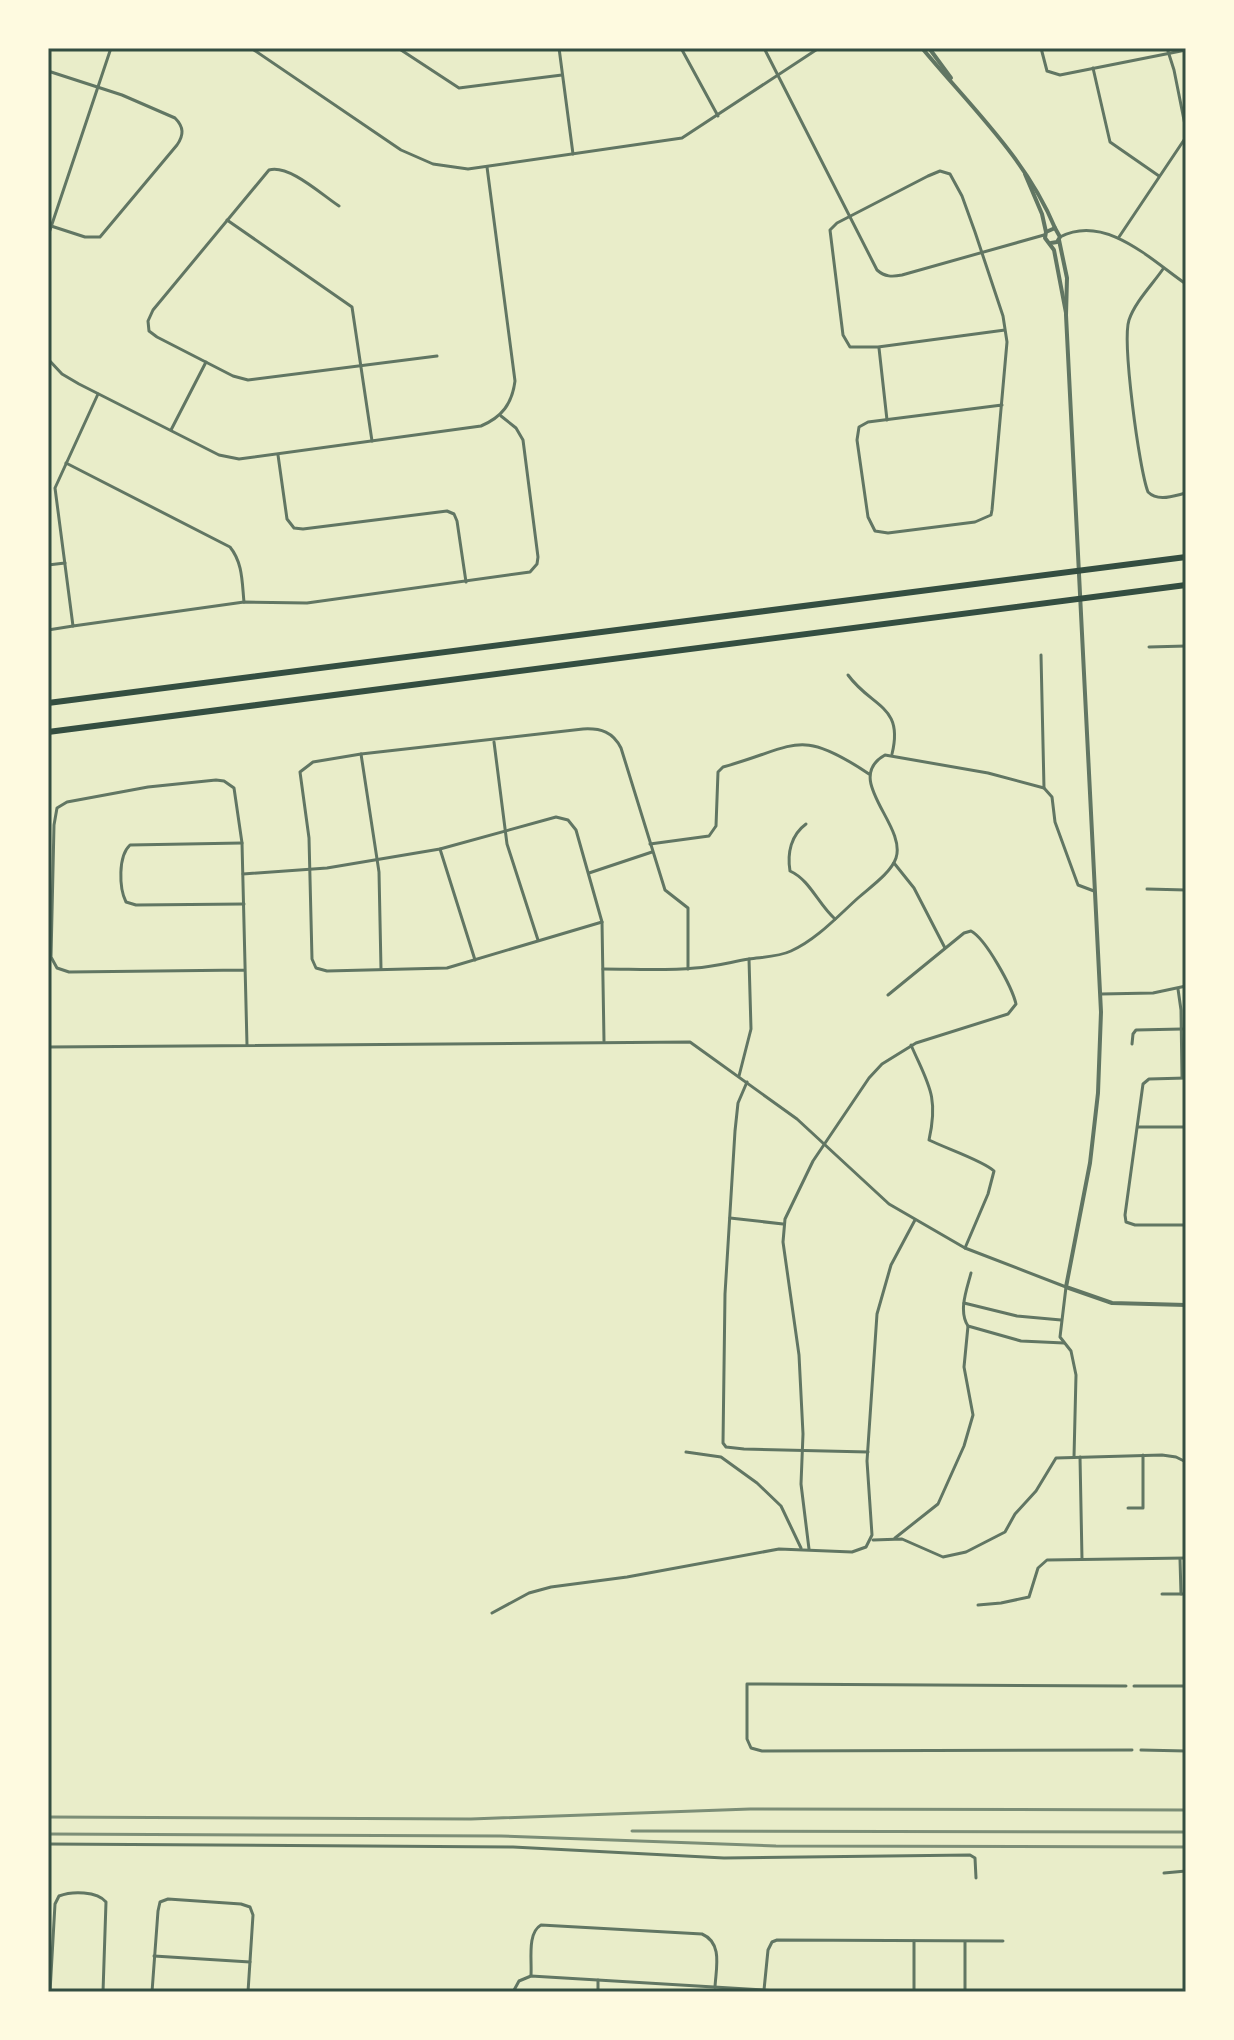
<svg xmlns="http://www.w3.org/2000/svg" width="1234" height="2040" font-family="'Fira Sans Condensed',sans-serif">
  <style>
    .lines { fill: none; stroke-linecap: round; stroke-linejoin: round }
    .minor { stroke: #617663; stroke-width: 3 }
    .tertiary { stroke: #617663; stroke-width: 4 }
    .motorway { stroke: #344e41; stroke-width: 6 }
    .rail { stroke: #7c8e77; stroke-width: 3 }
    .neatline { fill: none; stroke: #344e41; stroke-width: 3 }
  </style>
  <rect width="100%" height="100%" fill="#e9edc9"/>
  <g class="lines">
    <g class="minor">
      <polyline points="251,48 401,150 433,164 468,169 682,138 819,48"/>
      <polyline points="398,48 459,88 562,75"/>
      <polyline points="559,48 573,154"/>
      <polyline points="681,48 718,116"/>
      <path d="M764,48L877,270C885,277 892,277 902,275L1044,235"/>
      <polyline points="1041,48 1047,71 1060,75 1186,50"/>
      <polyline points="1167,48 1174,70 1186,130"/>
      <polyline points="1093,68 1110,142 1159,176"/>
      <path d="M48,71L122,95L175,118C184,127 184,135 177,145L100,237H85L48,225"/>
      <path d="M339,206C322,195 289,164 269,170L153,310L148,321L149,331L157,337L233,376L248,380L437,356"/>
      <polyline points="227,220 352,307 372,441"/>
      <polyline points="48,236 111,48"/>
      <path d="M1060,237C1105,213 1151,260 1186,284"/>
      <polyline points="1119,237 1186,137"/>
      <path d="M1163,269C1152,285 1135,302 1129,320C1122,341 1139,469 1148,492C1158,502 1173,496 1186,493"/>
      <polyline points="879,348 887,420"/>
      <path d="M48,359L62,374L79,384L219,455L239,459L481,426C502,417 512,404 515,381L487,167"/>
      <polyline points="98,394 55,488 73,626 244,602 307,603 530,572 537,564 538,557 523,440 516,428 501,416"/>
      <polyline points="1002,405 868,422 859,427 857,440 868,517 875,531 888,533 975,522 991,515 992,510 1007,342 1003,316 975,232 962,196 950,174 940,171 928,176 837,223 830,230 843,335 850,347 878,347 1005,330"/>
      <polyline points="171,430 206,362"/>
      <polyline points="278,455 287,519 294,528 303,529 447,511 454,514 457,521 466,582"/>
      <path d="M66,463L230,547C243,563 242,583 244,602"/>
      <polyline points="48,565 65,563"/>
      <polyline points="48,630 73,626"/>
      <polyline points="1149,647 1186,646"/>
      <polyline points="1041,655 1044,788"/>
      <path d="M848,675C872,708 904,705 892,754"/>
      <polyline points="494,742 507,844 538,940"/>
      <polyline points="361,754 379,872 381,969"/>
      <path d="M806,824C791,835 787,853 790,871C810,880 818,904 835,919"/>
      <path d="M242,843L130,845C118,856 119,888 126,902L136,905L244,904"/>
      <path d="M650,844L709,836L716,826L718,772L723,767C796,747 798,726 869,774"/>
      <polyline points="440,849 475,960"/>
      <polyline points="894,863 914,888 945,948"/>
      <polyline points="589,873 652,852"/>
      <polyline points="243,874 327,868 440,849 556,817 568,820 576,830 602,922 604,1041"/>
      <polyline points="1147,889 1186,890"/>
      <path d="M602,922L447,968L327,971L316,968L312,959L309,838L300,772L313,762L361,754L583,729C601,728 613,732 621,748L665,890L688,908V969"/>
      <path d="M603,969C633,969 665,971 695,968C713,967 731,962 749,959C763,957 778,957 791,951C816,940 838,916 858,898C869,888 891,873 896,858C907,825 842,779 885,755L988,773L1044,788L1052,797L1055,822L1078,885L1094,891"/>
      <polyline points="245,970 69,972 57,968 51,957 54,825 57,808 67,802 148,787 216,780 224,781 234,788 242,843 247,1045"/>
      <polyline points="1178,989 1181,1010 1182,1077"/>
      <polyline points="1101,994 1153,993 1186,986"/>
      <polyline points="1132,1044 1133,1034 1136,1030 1182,1029"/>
      <path d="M911,1045C928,1084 939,1096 929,1140C945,1148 984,1161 994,1171L988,1194L965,1248"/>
      <polyline points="48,1047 690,1042 797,1119 889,1204 965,1248 1066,1287 1060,1337 1071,1351 1076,1375 1074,1457"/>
      <polyline points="739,1076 751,1029 749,959"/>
      <polyline points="1186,1078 1149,1079 1143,1084 1125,1215 1126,1222 1135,1225 1186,1225"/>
      <polyline points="747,1082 738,1103 735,1131 725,1294 723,1443 726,1447 744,1449 868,1452"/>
      <polyline points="1138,1127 1186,1127"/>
      <polyline points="730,1218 783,1224"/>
      <path d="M971,1273C967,1289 958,1311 968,1326L1021,1341L1064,1343"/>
      <polyline points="964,1303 1017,1316 1061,1320"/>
      <polyline points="686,1452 721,1457 757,1483 781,1506 801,1548"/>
      <polyline points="1080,1457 1082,1559"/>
      <polyline points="1128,1508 1143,1508 1143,1455"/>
      <polyline points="895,1538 938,1504 964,1446 973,1415 964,1367 968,1326"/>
      <polyline points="873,1540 902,1539 943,1557 966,1552 1005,1532 1015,1514 1036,1491 1056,1458 1162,1455 1176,1457 1186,1462"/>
      <path d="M809,1549L801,1484L803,1434L799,1355L783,1242L785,1219L813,1161L869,1078L882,1064L916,1043L1008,1014L1016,1004C1012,987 986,939 971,931L964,933L888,995"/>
      <polyline points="1180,1559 1181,1594"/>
      <polyline points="1162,1594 1186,1594"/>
      <polyline points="978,1605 1001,1603 1029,1597 1038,1568 1047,1560 1186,1558"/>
      <polyline points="492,1613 529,1593 551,1587 627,1577 779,1549 852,1552 866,1547 872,1535 867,1461 877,1314 891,1265 915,1220"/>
      <polyline points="1126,1686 747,1684 747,1739 751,1748 762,1751 1132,1750"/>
      <polyline points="1134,1686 1186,1686"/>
      <polyline points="1141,1750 1186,1751"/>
      <polyline points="48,1844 513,1847 724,1858 970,1855 975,1858 976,1878"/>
      <polyline points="1164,1873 1186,1871"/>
      <polyline points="914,1941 914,1992"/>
      <polyline points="154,1956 250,1962"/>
      <path d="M531,1975C532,1960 527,1933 541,1925L702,1934C723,1943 716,1968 715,1987"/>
      <polyline points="764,1990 768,1950 772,1942 777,1940 1003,1941"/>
      <path d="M50,1992L55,1904L59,1896C72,1891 97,1891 106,1902L103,1992"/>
      <polyline points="152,1992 158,1911 160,1902 168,1899 241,1904 250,1907 253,1915 248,1992"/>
      <polyline points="513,1992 519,1981 531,1976 796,1992"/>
      <polyline points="598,1992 598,1980"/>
      <polyline points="965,1992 965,1942"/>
    </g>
    <g class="tertiary">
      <path d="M922,48C970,106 1026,158 1055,228"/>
      <polyline points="929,48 951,78"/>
      <polyline points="1025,174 1042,214 1046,232"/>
      <polyline points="1059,240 1067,278 1066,315 1101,1012 1098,1093 1090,1163 1066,1287 1112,1303 1186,1305"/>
      <polyline points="1051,243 1057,242 1060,237 1055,228 1046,232 1045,238 1054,250 1066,313"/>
    </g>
    <g class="motorway">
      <polyline points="48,703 1186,557"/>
      <polyline points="48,732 1186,585"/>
    </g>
    <g class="rail">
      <polyline points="48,1817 471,1819 750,1809 1186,1810"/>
      <polyline points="632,1831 1186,1832"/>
      <polyline points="48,1834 501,1836 776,1846 1186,1847"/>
    </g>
  </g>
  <rect width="1234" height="2040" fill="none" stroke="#fefae0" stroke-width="100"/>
  <rect x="50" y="50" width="1134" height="1940" class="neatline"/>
</svg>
